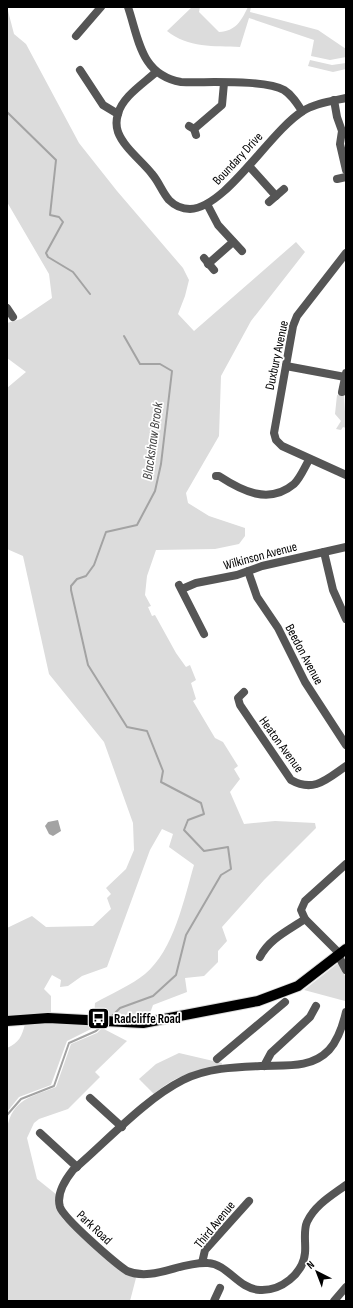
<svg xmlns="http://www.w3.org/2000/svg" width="353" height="1308" font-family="'Sofia Sans Condensed',sans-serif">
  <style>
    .green { fill: #dcdcdc }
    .water { fill: #a3a3a3 }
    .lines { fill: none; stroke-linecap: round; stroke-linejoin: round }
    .stream { stroke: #a3a3a3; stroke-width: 2 }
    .major-casing { stroke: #dbdbdb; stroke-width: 12 }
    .minor { stroke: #555; stroke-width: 8 }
    .major { stroke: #000; stroke-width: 10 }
    .labels { text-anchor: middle; stroke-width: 3.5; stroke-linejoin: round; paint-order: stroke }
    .street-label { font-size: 13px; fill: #000; stroke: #fff }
    .poi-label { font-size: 13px; font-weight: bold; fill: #000; stroke: #fff; text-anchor: start }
    .water-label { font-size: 14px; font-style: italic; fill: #444; stroke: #fff }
  </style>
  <rect width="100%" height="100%" fill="#fff"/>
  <g class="green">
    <path d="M7,7L14,34L26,44L79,143L117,191L183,268L189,280L185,296L178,314L194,331L296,242L305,252L251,321L221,376L219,436L186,493L188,503L209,516L245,528V536L239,544L215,549L156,550L147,576L145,595L151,606L148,607L152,616L155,615L176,653L186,667L190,665L196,680L191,683L196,699L193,701L215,738L223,742L238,766L234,769L240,779L230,792L244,824L275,821L315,823L316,828L264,880L222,927L227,941L218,951V962L204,976L185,978L187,992L153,1005L148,1019L94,1016L95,1003C109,995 133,984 145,974C174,950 184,899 194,865L169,847L173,834L162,829L150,850L107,967L82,976L68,986L60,987L61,980L52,975L44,989L51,996V1016L7,1017V928L32,916L46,927L93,926L111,909L107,898L111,894L106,888L126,869L134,850L133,823L104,742L49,674L23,556L7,549V388L26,372L7,358V323L21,319L52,298L49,274L7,202Z"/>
    <path d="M192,7H200L199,12L219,32C236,31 241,21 248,7H251L250,12L318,30L346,49V57L330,60L311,56L314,40L249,18L240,47C214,46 188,48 167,31Z"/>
    <polygon points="310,60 332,65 346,63 346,69 333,72 308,66"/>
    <polygon points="337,395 344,396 346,428 343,427 341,430 336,429 341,421 335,414"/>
    <polygon points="337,964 342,965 346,980 345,1001 304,990"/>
    <path d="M40,1023L80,1024L95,1027L67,1041L51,1085L19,1097L7,1112V1048C19,1043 22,1036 25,1024Z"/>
    <path d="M102,1028L127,1041L95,1072L100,1077L68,1109L39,1119L34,1123L27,1138L37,1179L57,1195L60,1215L64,1220L120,1270L136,1278L130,1301H7V1129C12,1099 31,1097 56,1087L71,1044L97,1033Z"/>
    <path d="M179,1053L222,1063L221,1067C194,1070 175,1076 154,1094L139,1079L156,1064Z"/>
  </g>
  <polygon class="water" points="58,820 61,831 53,836 49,834 45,826 48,822"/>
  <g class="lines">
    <g class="stream">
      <polyline points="7,112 56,160 50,215 59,217 63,222 46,253 48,257 73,272 90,294"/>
      <polyline points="110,1018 120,1008 153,996 176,975 186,935 221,875 231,869 228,847 204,851 184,830 188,820 204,814 201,803 161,782 163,771 147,731 127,727 88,665 71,590 71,586 77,579 86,576 94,565 106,532 137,525 155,491 161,464 172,371 160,364 140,364 124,336"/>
      <polyline points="7,1115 21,1099 54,1086 69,1043 96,1031 103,1025"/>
    </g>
    <defs>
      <polyline id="major" points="7,1021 48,1018 143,1023 258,1001 298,986 346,949"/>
    </defs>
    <use href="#major" class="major-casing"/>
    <g class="minor">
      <path d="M128,7C139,40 141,75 181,82C205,83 265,79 284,90C292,95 297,103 302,111"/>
      <polyline points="76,36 101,7"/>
      <polyline points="80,70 103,105 118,114"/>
      <path d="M156,72C143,84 122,97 118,114C116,120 116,126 118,132C124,148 142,161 152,174C159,182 162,192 169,200C175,206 182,209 190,209C226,208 270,131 303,111C315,103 332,101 346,98"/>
      <polyline points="334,100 337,117 342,131 340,144 346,170"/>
      <polyline points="189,126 194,129 196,135"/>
      <polyline points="194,129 222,105 224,83"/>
      <polyline points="249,166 276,196"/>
      <polyline points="337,179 346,177"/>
      <polyline points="269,202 284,189"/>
      <polyline points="207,204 218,225 242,251"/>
      <polyline points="346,253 297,316 293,326 274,433 276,440 282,446 346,475"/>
      <polyline points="204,258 214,270"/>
      <polyline points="208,264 233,242"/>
      <polyline points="7,308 13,317"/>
      <polyline points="286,366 345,377"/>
      <polyline points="342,392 346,373"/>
      <path d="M216,476H219C242,491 269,505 294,484C301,477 304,468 309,460"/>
      <polyline points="324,552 333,590 346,619"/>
      <polyline points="248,571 257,597 278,628 305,682 346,745"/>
      <polyline points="179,585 204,634"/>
      <polyline points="182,589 196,583 237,575 262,566 346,547"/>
      <path d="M244,692L238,698L240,705L291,780C314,793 327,779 346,766"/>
      <polyline points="340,954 305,919 301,910 305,901 346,864"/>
      <polyline points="338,955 346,970"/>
      <path d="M260,957C269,939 289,930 305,919"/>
      <path d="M346,1012C343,1025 339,1039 329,1050C311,1069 285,1065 261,1066C235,1067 207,1068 183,1080C145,1099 106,1142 73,1170C65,1180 56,1194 60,1207C64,1219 115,1263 127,1271C153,1282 181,1261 208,1263C228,1264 238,1289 260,1290C281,1291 303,1274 305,1253C306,1243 303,1231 307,1222C315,1205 331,1196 346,1185"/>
      <polyline points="217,1059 285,1002"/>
      <polyline points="264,1066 271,1053 310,1017 316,1006"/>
      <polyline points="90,1098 122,1127"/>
      <polyline points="40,1133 77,1167"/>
      <polyline points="202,1263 205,1250 249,1201"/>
      <polyline points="214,1301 220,1288"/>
      <polyline points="334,1301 346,1287"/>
    </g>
    <use href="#major" class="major"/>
  </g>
  <defs>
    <symbol id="bus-square" viewBox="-11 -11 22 22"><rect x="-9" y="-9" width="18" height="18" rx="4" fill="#000" stroke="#fff"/><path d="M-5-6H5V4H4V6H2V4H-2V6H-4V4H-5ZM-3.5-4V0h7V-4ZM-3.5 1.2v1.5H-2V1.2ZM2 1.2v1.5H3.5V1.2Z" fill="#fff"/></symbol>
  </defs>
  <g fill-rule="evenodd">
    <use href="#bus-square" x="86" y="1006" width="25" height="25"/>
  </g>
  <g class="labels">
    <g class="street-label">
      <text transform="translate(237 158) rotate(-47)" y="5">Boundary Drive</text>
      <text transform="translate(276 355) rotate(-78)" y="5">Duxbury Avenue</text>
      <text transform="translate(260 555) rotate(-15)" y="5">Wilkinson Avenue</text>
      <text transform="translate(305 654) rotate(62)" y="5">Beedon Avenue</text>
      <text transform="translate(282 744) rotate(54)" y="5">Heaton Avenue</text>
      <text transform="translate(214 1224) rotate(-51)" y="5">Third Avenue</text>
      <text transform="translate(95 1227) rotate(43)" y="5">Park Road</text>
    </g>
    <g class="poi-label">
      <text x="114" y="1023">Radcliffe Road</text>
    </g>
    <g class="water-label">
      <text transform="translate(152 441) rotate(-82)" y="5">Blackshaw Brook</text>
    </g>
  </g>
  <rect width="353" height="1308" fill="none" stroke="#000000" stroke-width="16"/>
  <g transform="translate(317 1272) rotate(318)" stroke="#ffffff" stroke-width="3" paint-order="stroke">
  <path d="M0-3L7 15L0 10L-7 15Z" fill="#000000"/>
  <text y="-6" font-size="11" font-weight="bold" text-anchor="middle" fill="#000000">N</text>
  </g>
</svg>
